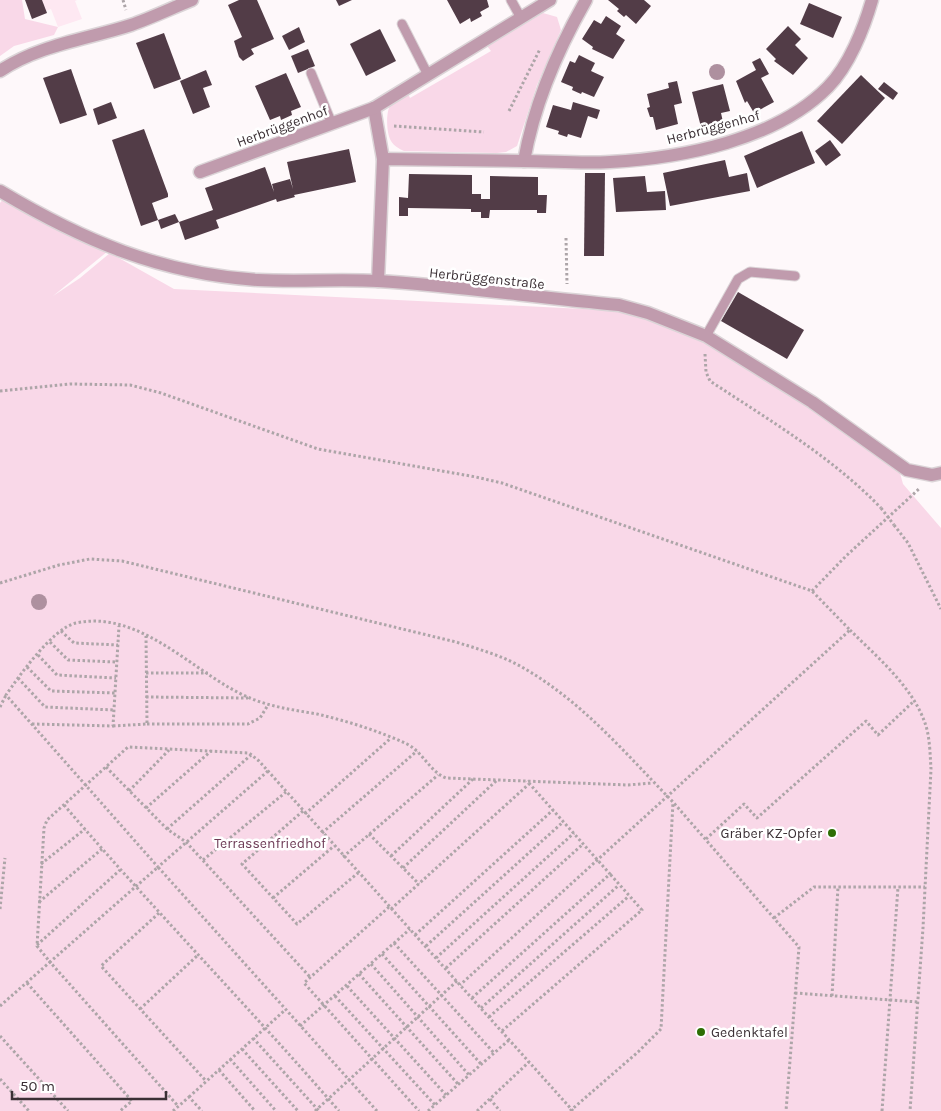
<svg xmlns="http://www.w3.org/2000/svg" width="941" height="1111" font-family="Karla,sans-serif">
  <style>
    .built { fill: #fee8f2 }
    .green { fill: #f9d8e8 }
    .building { fill: #523c47 }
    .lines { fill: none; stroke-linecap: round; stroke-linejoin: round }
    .service-casing { stroke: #dbd4d7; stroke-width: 11 }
    .minor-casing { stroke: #dbd4d7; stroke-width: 15 }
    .path { stroke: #ada5a8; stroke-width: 3; stroke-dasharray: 2.5 2.5; stroke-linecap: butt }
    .service { stroke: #c09bad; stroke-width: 9 }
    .minor { stroke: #c09bad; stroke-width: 12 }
    .path-bridge { stroke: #ada5a8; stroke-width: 3; stroke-dasharray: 2.5 2.5; stroke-linecap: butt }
    .tree { fill: #ae909f }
    .poi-dot { fill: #2e6e04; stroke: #fff; stroke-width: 2 }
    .labels { text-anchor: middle; stroke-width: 5; stroke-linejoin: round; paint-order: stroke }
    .street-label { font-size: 14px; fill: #3b3035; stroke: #fff }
    .poi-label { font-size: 14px; fill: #3b3035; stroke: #fff; text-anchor: end }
    .park-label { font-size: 14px; fill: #6d3a55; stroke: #fff }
  </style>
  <rect width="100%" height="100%" fill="#fef8fa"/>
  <polygon class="built" points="26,0 77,0 75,1 82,19 58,27 51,9 32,16"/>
  <g class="green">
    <polygon points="0,0 22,0 25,19 58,27 54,35 14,46 0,56"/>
    <path d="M543,13L557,17L561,30L537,85L517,146L506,152L497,153L404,151C398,148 394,146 391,141C386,132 385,108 393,101C397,97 402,95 407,92L410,98L491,51L487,46Z"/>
    <polygon points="4,198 77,239 108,251 53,296 80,278 110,253 174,289 644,312 751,367 898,466 903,484 941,528 941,1111 0,1111 0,203"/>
  </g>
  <g class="building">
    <polygon points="25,0 42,0 47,13 32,19"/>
    <polygon points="239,0 257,0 274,39 251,49 254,54 243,61 239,57 234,41 242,37 228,5"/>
    <polygon points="336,0 352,0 339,6"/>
    <polygon points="447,0 487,0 489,7 480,12 482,16 471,22 470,18 460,24"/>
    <polygon points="608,0 644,0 651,6 636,24 626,15 624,17 617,11 619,9"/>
    <polygon points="809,3 842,17 833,38 800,24"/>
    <polygon points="606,16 621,26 616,34 625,40 613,59 592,49 593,47 582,39 594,20 601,24"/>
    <polygon points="788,26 801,39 795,45 808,58 793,75 774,61 776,59 766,49"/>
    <polygon points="299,27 305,42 289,50 282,36"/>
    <polygon points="380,29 396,61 366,76 350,44"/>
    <polygon points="164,33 181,79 154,89 136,43"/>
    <polygon points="308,49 315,66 298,73 291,56"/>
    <polygon points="579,55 595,63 591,71 604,77 594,97 582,92 581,94 572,90 573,87 561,82 570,61 575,63"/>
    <polygon points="760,58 769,74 761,78 774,102 754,113 747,101 745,103 736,81 756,70 752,62"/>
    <polygon points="71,69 87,115 60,124 43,78"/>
    <polygon points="206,70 212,85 203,88 210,107 193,114 180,81"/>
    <polygon points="286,73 301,107 291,111 292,115 281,120 280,116 270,120 255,86"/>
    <polygon points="861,75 885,98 842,144 817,121"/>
    <polygon points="677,81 682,103 674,105 678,124 656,130 653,117 650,117 647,108 650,107 647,94 669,88 668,83"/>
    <polygon points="884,82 898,93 893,100 878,89"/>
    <polygon points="723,84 730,111 721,113 723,122 701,127 692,92"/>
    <polygon points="111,102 117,118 98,125 93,109"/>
    <polygon points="573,102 600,110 597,119 588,116 581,138 568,134 567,137 558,134 559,131 546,127 553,105 571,110"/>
    <polygon points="144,129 168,194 168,197 152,203 158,220 141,226 112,140"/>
    <polygon points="802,131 815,163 757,188 744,156"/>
    <polygon points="830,140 841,155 826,166 815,151"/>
    <polygon points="349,149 356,182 294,195 295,197 277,202 276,199 216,220 219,228 185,240 179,222 213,210 205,188 265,167 274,192 272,184 290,179 293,189 287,162"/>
    <polygon points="725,160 729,177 747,173 750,191 670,206 663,173"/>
    <polygon points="585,173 605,173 604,256 584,256"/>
    <polygon points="409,174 472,175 472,194 481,194 481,199 490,199 490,176 538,177 538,195 547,195 546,213 537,213 537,210 490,210 489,218 481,218 481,212 471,212 471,209 408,208 408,216 399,216 399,197 408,198"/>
    <polygon points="645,176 647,192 665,191 666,210 616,212 613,178"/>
    <polygon points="175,214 179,222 161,229 158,220"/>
    <polygon points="738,292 804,330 787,359 721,321"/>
  </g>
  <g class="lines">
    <defs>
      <g id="service">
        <polyline points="511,0 521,18"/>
        <polyline points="402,24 428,75"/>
        <polyline points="311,73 332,124"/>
        <polyline points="706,336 738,279 750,272 795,276"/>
      </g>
      <g id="minor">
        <path d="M0,71C38,45 88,39 131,25C151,18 172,8 192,0"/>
        <polyline points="374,108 383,159"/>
        <path d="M524,161C534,104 558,49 586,0"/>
        <polyline points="200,172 374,108 550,0"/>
        <path d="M0,191C82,240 161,274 258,280C298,282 338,279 378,281C458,286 539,298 619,305L648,313L706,336L812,402L907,470L932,475L941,473"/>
        <path d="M378,281L383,159C430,160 477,160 523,161C552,161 581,164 610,162C682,158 776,140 828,87C849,66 864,28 872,0"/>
      </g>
    </defs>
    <use href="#service" class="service-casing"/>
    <use href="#minor" class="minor-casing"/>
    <g class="path">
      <polyline points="123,0 126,10"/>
      <polyline points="509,111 540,49"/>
      <polyline points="394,126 484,132"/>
      <polyline points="566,238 567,284"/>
      <path d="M705,354L706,372L710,381C769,420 832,457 881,508"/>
      <polyline points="0,391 70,384 130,385 161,393 318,449 476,477 502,483 812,591 850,630 460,985"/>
      <polyline points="894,525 908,543 941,609"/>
      <path d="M0,583L59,565L90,559L122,561L456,642C478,649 500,655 520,666C581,700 625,753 673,802L799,947L786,1111"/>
      <polyline points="812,591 846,556 920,488"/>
      <path d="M850,630C877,657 912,686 925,723C930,737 930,754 931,769L923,928L910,1111"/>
      <polyline points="61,631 74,643 118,645"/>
      <polyline points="50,642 68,660 116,662"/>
      <polyline points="38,655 57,675 116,678"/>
      <polyline points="27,667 51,691 115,693"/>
      <polyline points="146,673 208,673"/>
      <polyline points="18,678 45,707 114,710"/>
      <polyline points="146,697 248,698"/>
      <polyline points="0,707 6,695"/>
      <polyline points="32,724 113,726 119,626"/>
      <polyline points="147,724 248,724 260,718 268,705"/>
      <polyline points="113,726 147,724 146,636"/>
      <polyline points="106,767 167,829 186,842 310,977"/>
      <path d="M268,771L158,867L6,695C19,676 53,628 76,623C142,609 196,676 250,698C271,707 294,710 317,714C347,721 379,731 407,744C423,752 430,772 446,778L628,785L652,783"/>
      <polyline points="129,791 169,750"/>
      <path d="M64,805C153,909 249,1007 339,1111"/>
      <polyline points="146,808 211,751"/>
      <polyline points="303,811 242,864 297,924 358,873"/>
      <polyline points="305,814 391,738"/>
      <polyline points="167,829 251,755"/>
      <polyline points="322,833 417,751"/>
      <polyline points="369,834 419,884"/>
      <polyline points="706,839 744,804 757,818 866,721 878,735 914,701"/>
      <polyline points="391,856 473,779"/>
      <polyline points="343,857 438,775"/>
      <polyline points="203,860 286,792"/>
      <polyline points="41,864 85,829"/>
      <polyline points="403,868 497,780"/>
      <polyline points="273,898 334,846"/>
      <polyline points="39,902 102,849"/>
      <polyline points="389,907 304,983 419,1111"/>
      <polyline points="0,909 5,858"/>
      <polyline points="391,909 529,784"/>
      <polyline points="159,913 101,966 206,1081"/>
      <polyline points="774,918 814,887 925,887"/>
      <polyline points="415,935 553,810"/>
      <polyline points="394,943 494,1053"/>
      <polyline points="37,945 120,870"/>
      <polyline points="426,946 563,822"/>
      <polyline points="382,954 481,1064"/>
      <polyline points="436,958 574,833"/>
      <polyline points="371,964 469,1075"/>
      <polyline points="446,968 583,844"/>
      <polyline points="359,974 458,1084"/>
      <polyline points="27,983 132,1101 120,1111"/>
      <polyline points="347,986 446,1095"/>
      <polyline points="795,993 918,1002"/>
      <polyline points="335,996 435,1105"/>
      <polyline points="832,996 838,887"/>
      <polyline points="472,998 610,874 527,781"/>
      <polyline points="0,1006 50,962 178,1106"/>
      <polyline points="481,1008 619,885"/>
      <polyline points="140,1009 198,955"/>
      <polyline points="489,1017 629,896"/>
      <polyline points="300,1026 410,929"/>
      <polyline points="502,1031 642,910 610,874"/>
      <polyline points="0,1036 68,1111"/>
      <polyline points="253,1038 319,1111"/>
      <polyline points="242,1049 298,1111"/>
      <polyline points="230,1059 276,1111"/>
      <polyline points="219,1070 255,1111"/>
      <polyline points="0,1079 29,1111"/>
      <polyline points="189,1097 285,1010"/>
      <polyline points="490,1099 500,1111"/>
      <polyline points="173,1111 189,1097 202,1111"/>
      <polyline points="315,1111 457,981"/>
      <polyline points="377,1111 158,867 50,962 37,946 44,828 47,820 128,747 249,753 259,761 573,1111"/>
      <polyline points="428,1111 509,1040"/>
      <polyline points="477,1111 529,1062"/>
      <polyline points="570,1111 638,1052 661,1029 673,802"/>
      <polyline points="882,1111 898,887"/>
    </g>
    <use href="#service" class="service"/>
    <use href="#minor" class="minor"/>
    <polyline class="path-bridge" points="881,508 894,525"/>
  </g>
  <g class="tree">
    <circle cx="717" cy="72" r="8"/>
    <circle cx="39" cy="602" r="8"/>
  </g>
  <g class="poi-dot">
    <circle cx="832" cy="833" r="5"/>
    <circle cx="701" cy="1032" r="5"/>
  </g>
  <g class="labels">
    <g class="street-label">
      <text transform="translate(282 126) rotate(-20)" y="5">Herbrüggenhof</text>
      <text transform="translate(713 127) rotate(-15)" y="5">Herbrüggenhof</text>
      <text transform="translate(487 278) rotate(6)" y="5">Herbrüggenstraße</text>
    </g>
    <g class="poi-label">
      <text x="822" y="838">Gräber KZ-Opfer</text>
      <text x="711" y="1037" text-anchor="start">Gedenktafel</text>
    </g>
    <g class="park-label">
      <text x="270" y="848">Terrassenfriedhof</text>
    </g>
  </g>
  <path d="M12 1091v8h154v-8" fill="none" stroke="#3b3035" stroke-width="2.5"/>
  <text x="20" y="1091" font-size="15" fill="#3b3035" stroke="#ffffff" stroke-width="4" paint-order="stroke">50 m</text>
</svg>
